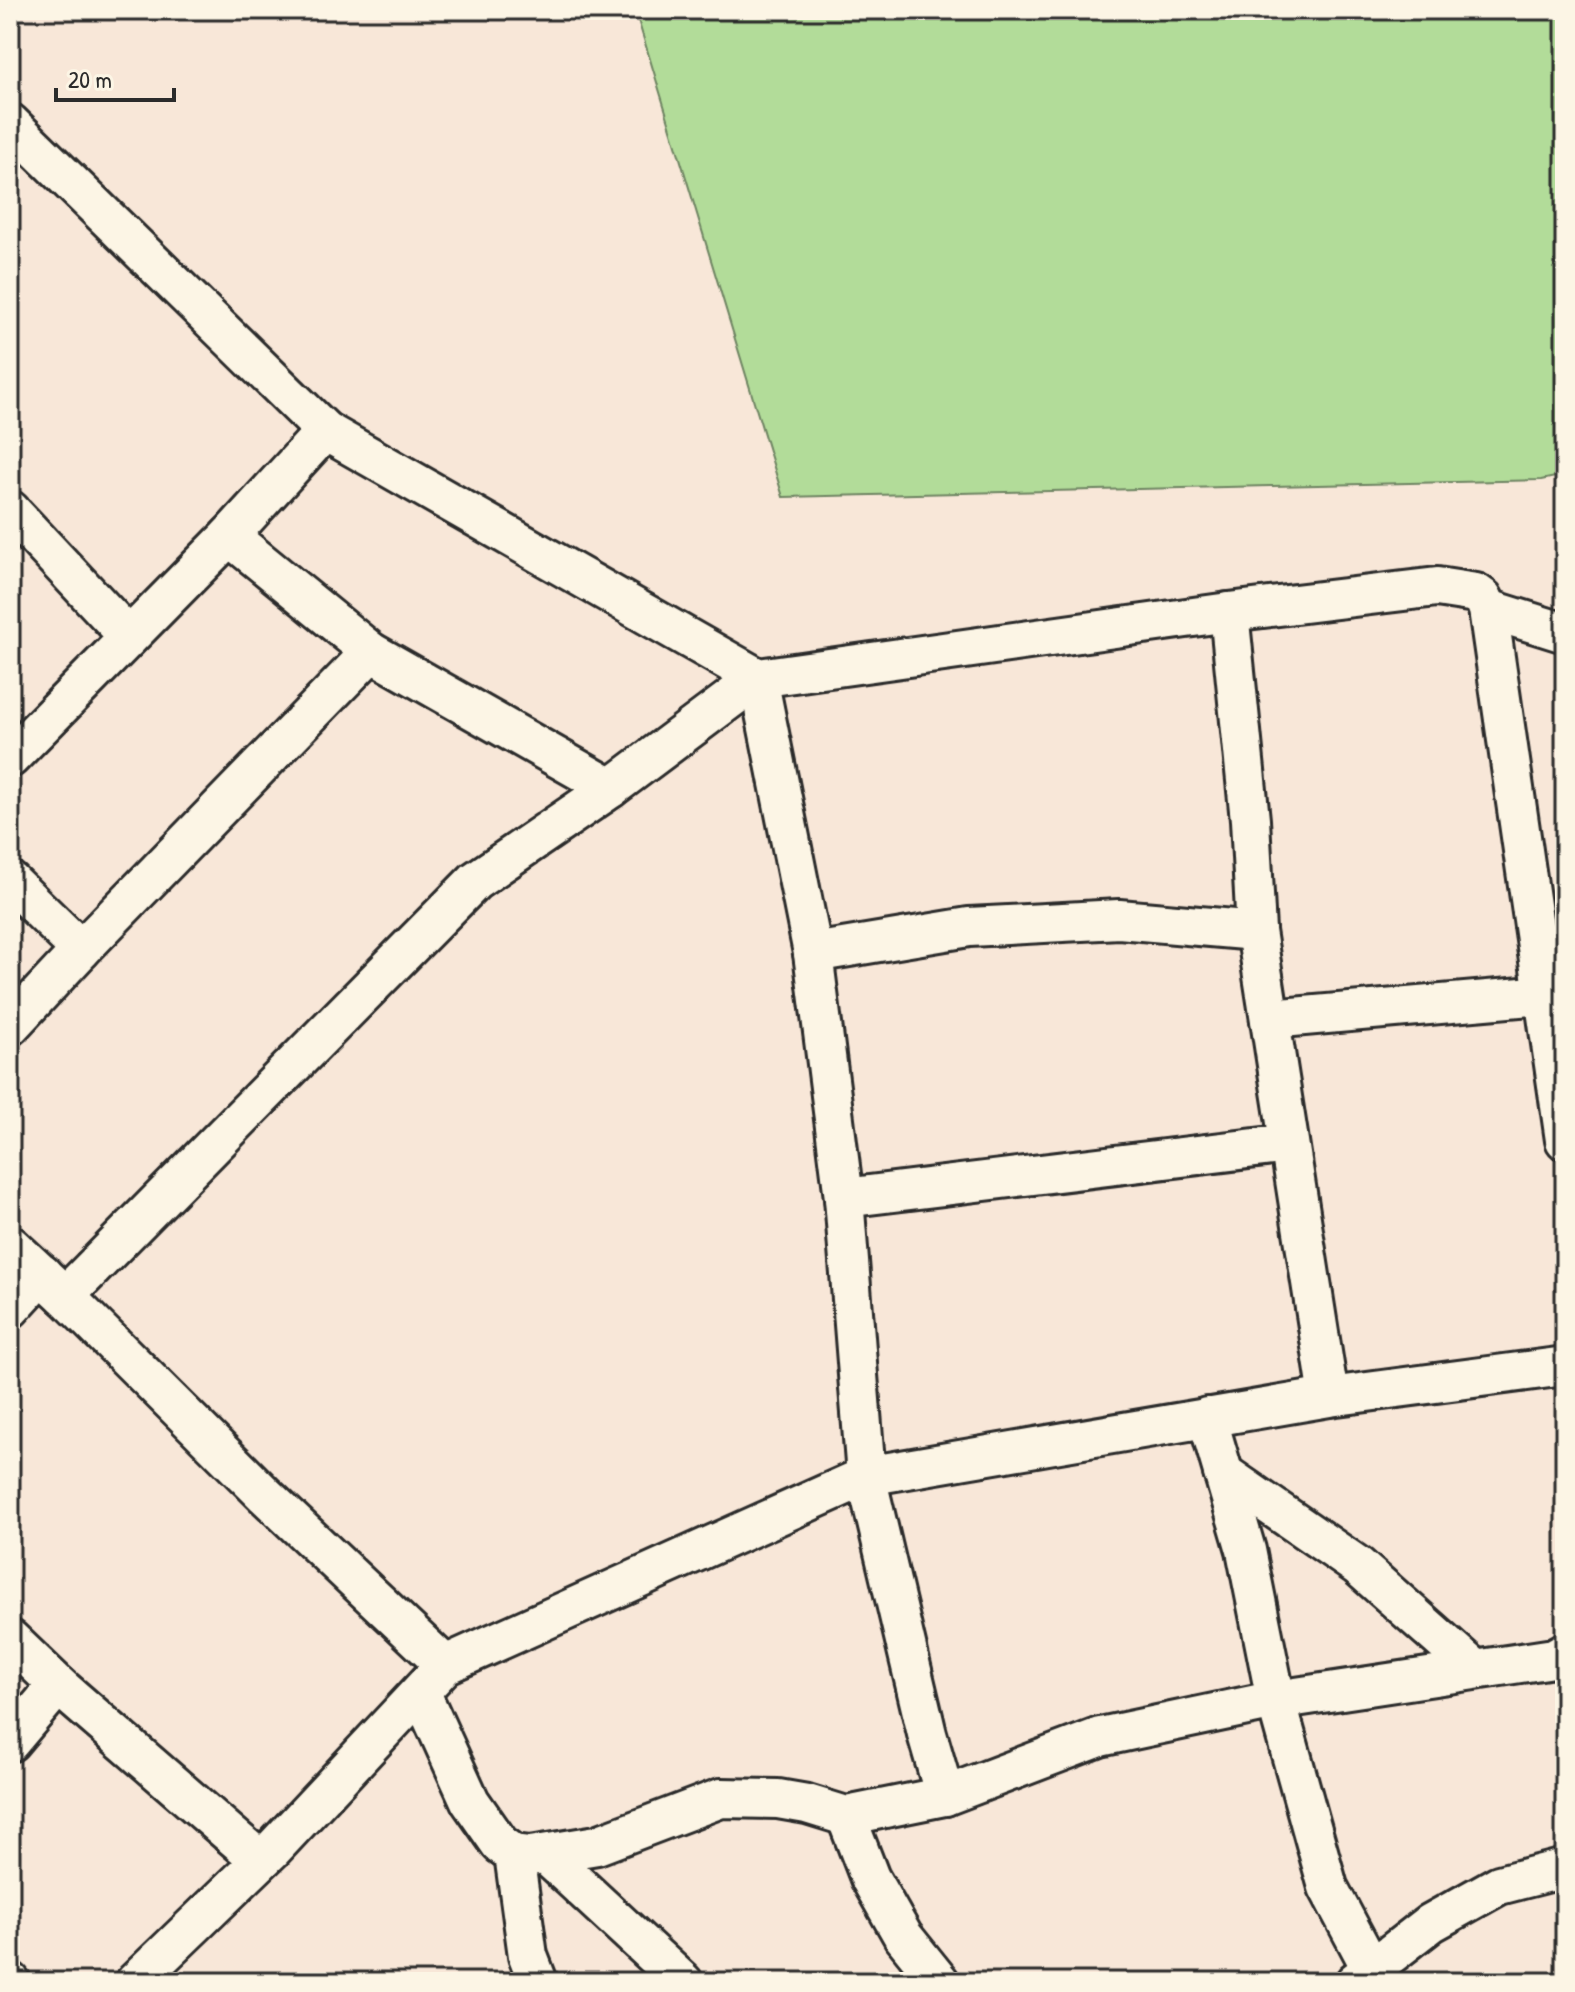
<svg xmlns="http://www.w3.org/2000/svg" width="1575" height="1992" font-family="'Patrick Hand',sans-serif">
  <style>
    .green { fill: #b2dc99; stroke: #6e8462; stroke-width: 2 }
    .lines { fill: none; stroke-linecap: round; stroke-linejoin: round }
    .minor-casing { stroke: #2b2b2b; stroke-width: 44 }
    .minor { stroke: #fcf5e5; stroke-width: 38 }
  </style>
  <rect width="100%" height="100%" fill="#f8e7d8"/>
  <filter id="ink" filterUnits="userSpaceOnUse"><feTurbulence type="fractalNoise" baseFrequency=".0125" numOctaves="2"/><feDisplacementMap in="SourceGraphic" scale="16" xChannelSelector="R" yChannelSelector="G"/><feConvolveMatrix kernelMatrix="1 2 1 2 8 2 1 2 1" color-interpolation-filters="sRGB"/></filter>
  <g filter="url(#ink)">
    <polygon class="green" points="635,10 1565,10 1565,475 1541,480 783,497"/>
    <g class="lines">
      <defs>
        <g id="minor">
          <polyline points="10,123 325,431 758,678 1229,612 1437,587 1476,593 1483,598 1488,609 1565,1140"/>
          <polyline points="10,510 129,637"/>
          <polyline points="229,536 371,652 611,788"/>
          <polyline points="1488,609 1565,633"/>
          <polyline points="1229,612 1250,820 1256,931 1329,1397"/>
          <polyline points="10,758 229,536 325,431"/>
          <polyline points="10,881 81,950 371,652"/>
          <polyline points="813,953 969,927 1119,919 1256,931"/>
          <polyline points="1270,1019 1544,995 1565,988"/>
          <polyline points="10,1026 81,950"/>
          <polyline points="844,1198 1289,1144"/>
          <polyline points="10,1245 65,1296 265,1495 445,1665"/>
          <polyline points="65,1296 475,881 611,788 758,678 813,953 844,1198 866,1476 927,1734 945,1796"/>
          <polyline points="10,1309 42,1274"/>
          <polyline points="1207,1417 1246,1550 1276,1700 1328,1887 1371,1968"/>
          <polyline points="1223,1473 1358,1566 1473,1668"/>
          <polyline points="10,1639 58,1685 10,1742"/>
          <polyline points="58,1685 260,1860"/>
          <polyline points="421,1693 470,1801 500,1844 514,1854 531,1856 597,1845 721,1798 778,1799 807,1804 846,1816 945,1796 1100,1737 1276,1700 1554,1658 1565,1652"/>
          <polyline points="846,1816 870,1878 903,1936 940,1982"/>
          <polyline points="514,1854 528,1956 538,1982"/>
          <polyline points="545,1854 683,1982"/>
          <polyline points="10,1981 11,1982"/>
          <polyline points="135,1982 272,1850 445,1665 866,1476 1329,1397 1565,1366"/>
          <polyline points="1355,1982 1431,1923 1499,1885 1565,1868"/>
        </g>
      </defs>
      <use href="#minor" class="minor-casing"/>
      <use href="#minor" class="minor"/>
    </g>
  </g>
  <rect width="1575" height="1992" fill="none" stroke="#fcf5e5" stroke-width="40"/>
  <rect x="20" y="20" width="1535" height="1952" fill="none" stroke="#2b2b2b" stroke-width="3" filter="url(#ink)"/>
  <path d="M56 88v12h118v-12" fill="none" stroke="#2b2b2b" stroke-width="4"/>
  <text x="68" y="88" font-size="24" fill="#2b2b2b" stroke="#fcf5e5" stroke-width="6" paint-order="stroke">20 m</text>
</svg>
